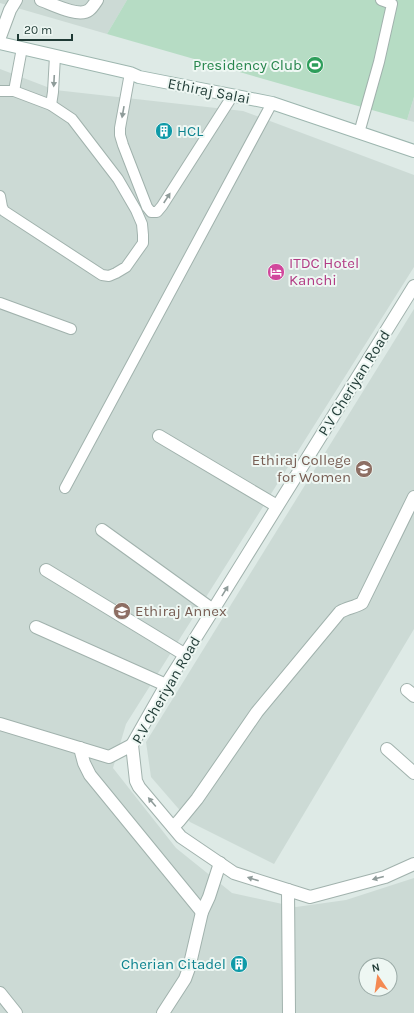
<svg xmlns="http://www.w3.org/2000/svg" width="414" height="1013" font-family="Karla,sans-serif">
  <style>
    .built { fill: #ccdad5; fill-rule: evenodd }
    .garden { fill: #b6dcc4 }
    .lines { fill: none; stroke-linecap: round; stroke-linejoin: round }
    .lane-casing { stroke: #a1b2ad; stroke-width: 12 }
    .street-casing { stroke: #a1b2ad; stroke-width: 14 }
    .secondary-casing { stroke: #9db6af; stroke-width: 14 }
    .lane { stroke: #fff; stroke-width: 10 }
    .street { stroke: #fff; stroke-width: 12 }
    .secondary { stroke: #fff; stroke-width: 12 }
    .oneway { fill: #8f9c9a }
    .labels { text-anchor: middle; stroke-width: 4; stroke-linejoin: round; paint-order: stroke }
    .leisure-label { font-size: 15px; fill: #27864d; stroke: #eef7f3; text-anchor: end }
    .street-label { font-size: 15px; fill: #1f3a35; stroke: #eef7f3 }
    .culture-label { font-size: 15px; fill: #0d838f; stroke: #eef7f3; text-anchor: start }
    .hotel-label { font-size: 15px; fill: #b23c85; stroke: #eef7f3; text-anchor: start }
    .education-label { font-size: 15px; fill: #785e54; stroke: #eef7f3; text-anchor: end }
  </style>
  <rect width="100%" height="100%" fill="#deeae6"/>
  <g class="built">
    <polygon points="0,0 127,0 107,34 0,3"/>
    <path d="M0,69L55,90L243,111L414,175V267L126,724L113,768L176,848L232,893L296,907L346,900L414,878V1013H0ZM366,965H390V989H366Z"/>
    <polygon points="414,97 414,122 407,120"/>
    <polygon points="414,309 414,629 274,864 190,822 151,777 146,742"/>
  </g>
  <polygon class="garden" points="127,0 414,0 414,97 407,120 107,34"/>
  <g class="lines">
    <defs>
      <g id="lane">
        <polyline points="130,73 120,128 120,135 123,145 147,207 151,212 157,212 162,206 233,95"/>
        <polyline points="0,91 14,91 51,105 72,119 118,179 136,210 142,224 143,235 143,243 126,267 116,273 109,276 102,275 4,211 2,207 0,196"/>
        <polyline points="14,91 22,48"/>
        <polyline points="51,105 53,92 55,56"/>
        <polyline points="359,133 379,62 392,4 381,0"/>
        <polyline points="0,303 71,329"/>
        <polyline points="65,488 272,103"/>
      </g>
      <g id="street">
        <path d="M41,0C52,4 79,18 89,10C92,8 95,3 97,0"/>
        <polyline points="0,37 10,10 16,0"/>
        <polyline points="414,286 213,610 166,685 132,745 136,781 139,787 181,837 234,873 310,897 385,877 414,864"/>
        <polyline points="159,436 277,506"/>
        <polyline points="102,530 213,610"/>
        <polyline points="46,570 184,654"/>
        <polyline points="36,627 166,685"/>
        <polyline points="407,690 414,696"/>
        <polyline points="0,724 109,757 132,745"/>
        <polyline points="80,748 84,763 90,775 202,912"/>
        <polyline points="387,749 414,773"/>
        <path d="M173,827L179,821L197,799L257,712L340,612C347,608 355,607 362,603L414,497"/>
        <polyline points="288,890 289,1013"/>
        <polyline points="0,993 16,1013"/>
        <polyline points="163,1013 185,979 189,968 202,912 209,897 220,863"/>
      </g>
      <polyline id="secondary" points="0,43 130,73 139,77 272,103 414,151"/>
    </defs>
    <use href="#lane" class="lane-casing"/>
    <use href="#street" class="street-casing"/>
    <use href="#secondary" class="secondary-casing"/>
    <use href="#lane" class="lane"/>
    <use href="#street" class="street"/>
    <use href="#secondary" class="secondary"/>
  </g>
  <defs><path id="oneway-solid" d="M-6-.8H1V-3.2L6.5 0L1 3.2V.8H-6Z"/></defs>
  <g class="oneway">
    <use href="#oneway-solid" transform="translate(54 81) rotate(93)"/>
    <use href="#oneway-solid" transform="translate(123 112) rotate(100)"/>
    <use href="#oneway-solid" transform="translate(167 198) rotate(-57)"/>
    <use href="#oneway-solid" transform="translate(225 591) rotate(-58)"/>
    <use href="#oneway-solid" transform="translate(152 802) rotate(-130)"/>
    <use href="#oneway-solid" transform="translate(378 878) rotate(165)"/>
    <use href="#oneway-solid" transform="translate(253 879) rotate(-162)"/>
  </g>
  <defs>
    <symbol id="stadium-disc" viewBox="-11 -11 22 22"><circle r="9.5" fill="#2e9e5b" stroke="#eef7f3"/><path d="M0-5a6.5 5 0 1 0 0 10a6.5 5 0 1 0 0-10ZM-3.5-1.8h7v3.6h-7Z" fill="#fff"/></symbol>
    <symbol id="building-disc" viewBox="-11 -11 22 22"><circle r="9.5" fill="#0f9aa8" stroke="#eef7f3"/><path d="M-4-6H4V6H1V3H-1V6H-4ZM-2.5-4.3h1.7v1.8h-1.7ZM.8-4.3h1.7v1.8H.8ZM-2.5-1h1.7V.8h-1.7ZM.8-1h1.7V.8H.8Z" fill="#fff"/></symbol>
    <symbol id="hotel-disc" viewBox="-11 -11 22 22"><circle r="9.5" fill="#d1479c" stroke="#eef7f3"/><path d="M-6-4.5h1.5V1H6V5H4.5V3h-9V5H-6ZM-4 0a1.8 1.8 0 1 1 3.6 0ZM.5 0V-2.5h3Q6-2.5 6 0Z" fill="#fff"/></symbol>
    <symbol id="university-disc" viewBox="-11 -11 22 22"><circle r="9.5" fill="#8d6e63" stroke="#eef7f3"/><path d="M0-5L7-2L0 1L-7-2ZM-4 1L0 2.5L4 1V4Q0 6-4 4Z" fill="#fff"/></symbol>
  </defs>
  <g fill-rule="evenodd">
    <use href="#stadium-disc" x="305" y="55" width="20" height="20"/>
    <use href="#building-disc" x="154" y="121" width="20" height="20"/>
    <use href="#hotel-disc" x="266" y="262" width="20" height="20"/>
    <use href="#university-disc" x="354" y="459" width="20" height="20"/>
    <use href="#university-disc" x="112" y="601" width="20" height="20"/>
    <use href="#building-disc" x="229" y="954" width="20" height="20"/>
  </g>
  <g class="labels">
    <g class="leisure-label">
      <text x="302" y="70">Presidency Club</text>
    </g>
    <g class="street-label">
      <text transform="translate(209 91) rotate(11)" y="5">Ethiraj Salai</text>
      <text transform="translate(354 383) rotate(-58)" y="5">P.V Cheriyan Road</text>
      <text transform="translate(166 690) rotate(-60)" y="5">P.V Cheriyan Road</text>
    </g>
    <g class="culture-label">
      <text x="177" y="136">HCL</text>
      <text x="226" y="969" text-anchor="end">Cherian Citadel</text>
    </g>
    <g class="hotel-label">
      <text x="289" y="268">ITDC Hotel<tspan x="289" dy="17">Kanchi</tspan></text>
    </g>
    <g class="education-label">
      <text x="351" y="465">Ethiraj College<tspan x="351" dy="17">for Women</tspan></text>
      <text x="135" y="616" text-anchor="start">Ethiraj Annex</text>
    </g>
  </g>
  <g transform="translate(378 977) rotate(347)"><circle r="19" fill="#eef7f3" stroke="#9baba7"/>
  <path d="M0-3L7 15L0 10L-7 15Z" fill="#f48952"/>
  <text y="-6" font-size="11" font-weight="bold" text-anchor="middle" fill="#1f3a35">N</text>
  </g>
  <path d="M18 34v6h54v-6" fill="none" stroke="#1f3a35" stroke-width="2"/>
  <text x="24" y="34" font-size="12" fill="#1f3a35" stroke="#eef7f3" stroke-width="3" paint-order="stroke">20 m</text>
</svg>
